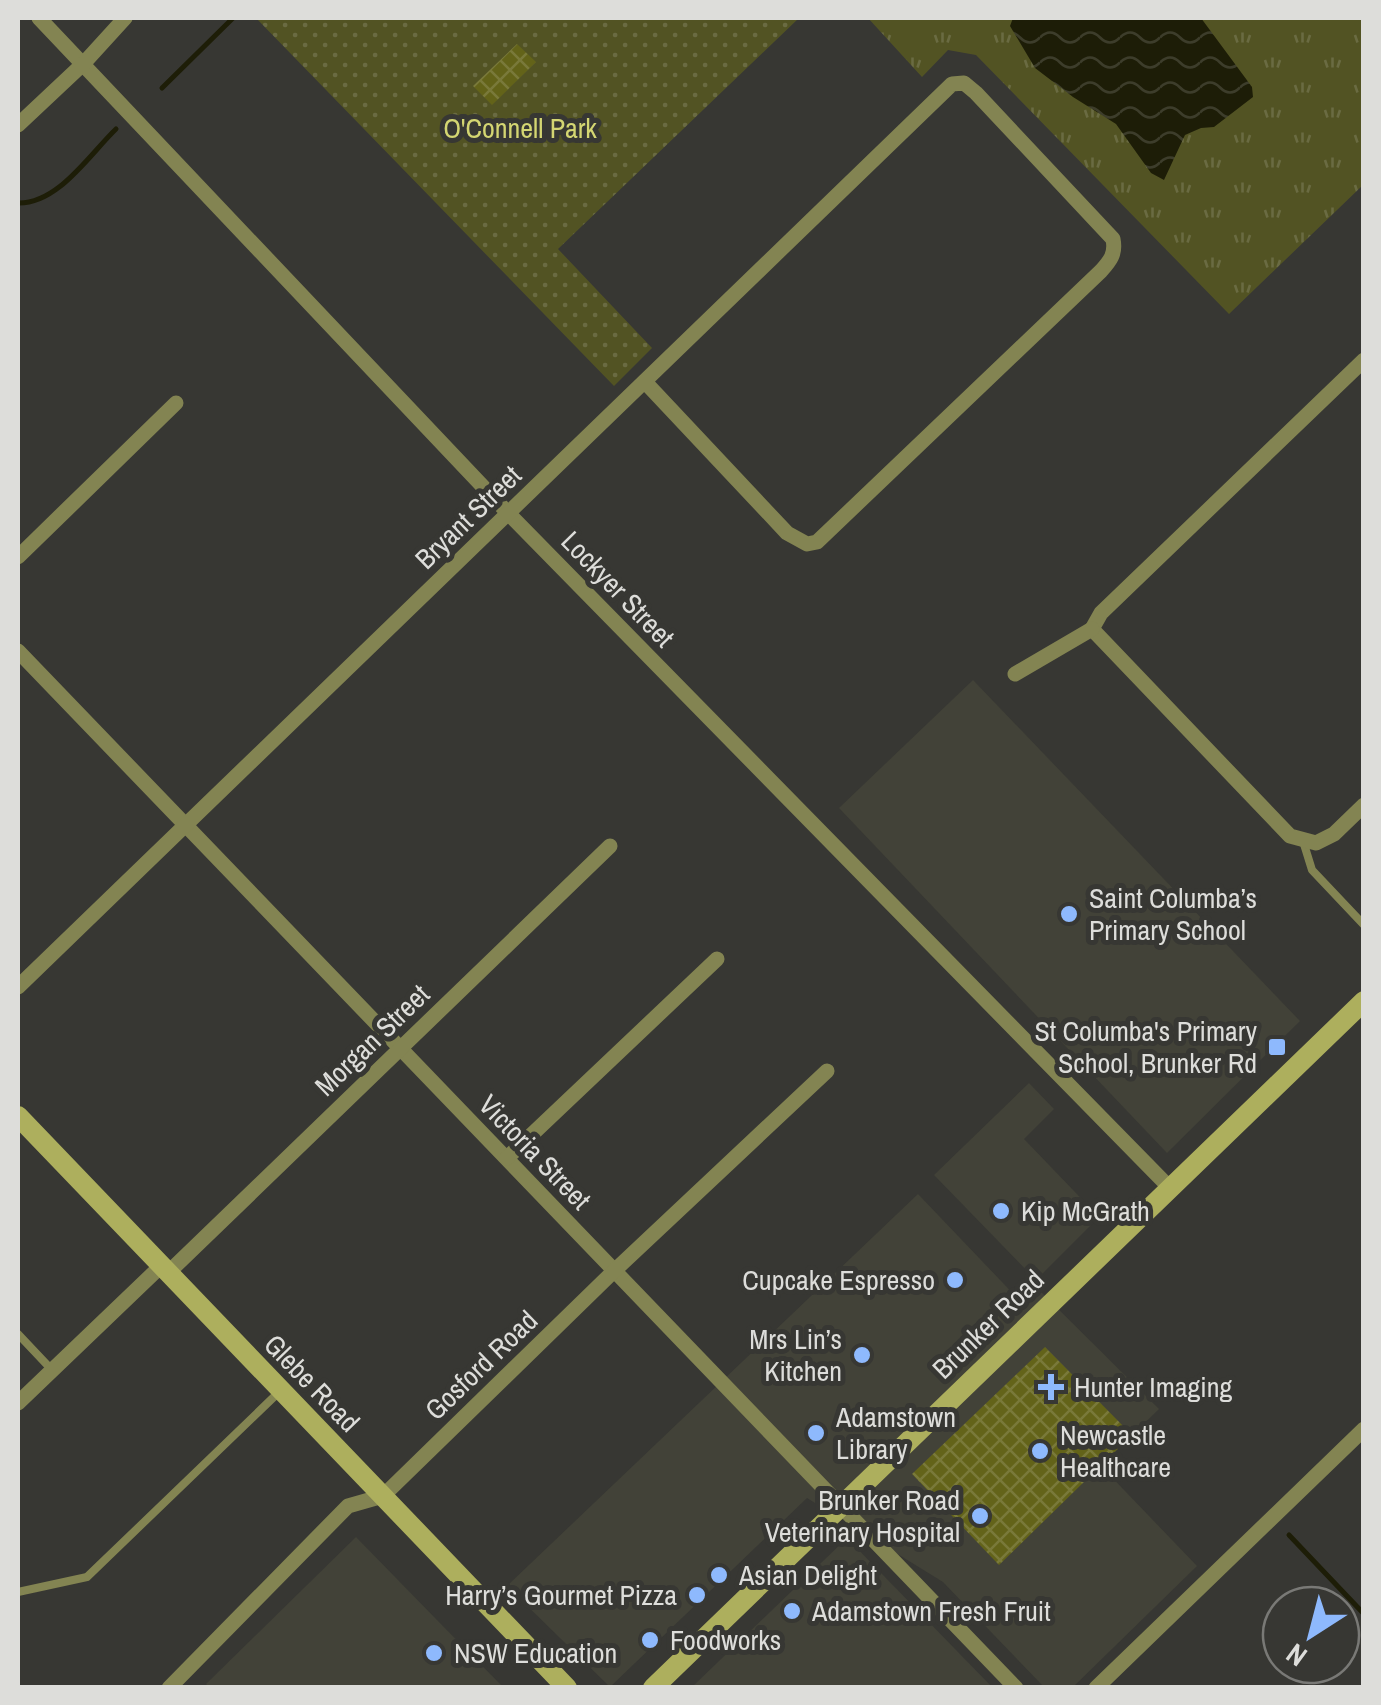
<svg xmlns="http://www.w3.org/2000/svg" width="1381" height="1705" font-family="'Archivo Narrow',sans-serif">
  <style>
    .built { fill: #424238 }
    .grass { fill: url(#grass-tufts) }
    .park { fill: url(#park-dots) }
    .water { fill: url(#water-waves) }
    .lines { fill: none; stroke-linecap: round; stroke-linejoin: round }
    .stream { stroke: #1d1d07; stroke-width: 5 }
    .building { fill: url(#building-cross-hatch) }
    .lane { stroke: #838452; stroke-width: 8 }
    .street { stroke: #838452; stroke-width: 15 }
    .secondary { stroke: #adaf5d; stroke-width: 20 }
    .poi-dot { fill: #8eb9fd; stroke: #373733; stroke-width: 4 }
    .labels { text-anchor: middle; stroke-width: 10; stroke-linejoin: round; paint-order: stroke }
    .park-label { font-size: 28px; fill: #d4d672; stroke: #373733 }
    .street-label { font-size: 28px; fill: #ddddda; stroke: #373733 }
    .poi-label { font-size: 28px; fill: #ddddda; stroke: #373733; text-anchor: start }
  </style>
  <defs>
    <pattern id="grass-tufts" width="24" height="20" patternUnits="userSpaceOnUse" patternTransform="scale(2.5)"><rect width="24" height="20" fill="#525323"/><path d="M3 7l-1-3M5 7V3M7 7l1-3M15 17l-1-3M17 17v-4M19 17l1-3" fill="none" stroke="#6a6b42"/></pattern>
    <pattern id="park-dots" width="8" height="8" patternUnits="userSpaceOnUse" patternTransform="scale(2.5)"><rect width="8" height="8" fill="#525323"/><path d="M2 2h.1M6 6h.1" fill="none" stroke="#6a6b42" stroke-width="1.8" stroke-linecap="round"/></pattern>
    <pattern id="water-waves" width="16" height="10" patternUnits="userSpaceOnUse" patternTransform="scale(2.5)"><rect width="16" height="10" fill="#1d1d07"/><path d="M0 5q4-4 8 0t8 0" fill="none" stroke="#3d3d2b"/></pattern>
    <pattern id="building-cross-hatch" width="8" height="8" patternUnits="userSpaceOnUse" patternTransform="scale(2.5)"><rect width="8" height="8" fill="#636319"/><path d="M0 0l8 8M0 8l8-8" fill="none" stroke="#79793a"/></pattern>
  </defs>
  <rect width="100%" height="100%" fill="#373733"/>
  <g class="built">
    <polygon points="973,680 1300,1021 1167,1153 839,808"/>
    <polygon points="1029,1083 1054,1109 1024,1139 1099,1217 1036,1280 934,1175"/>
    <polygon points="918,1194 1022,1303 1038,1289 1159,1409 1101,1466 1197,1566 1072,1688 1044,1687 943,1582 807,1498 610,1687 507,1586"/>
    <polygon points="356,1537 436,1619 503,1687 210,1688 206,1684"/>
    <polygon points="847,1538 992,1687 692,1687"/>
  </g>
  <polygon class="grass" points="868,18 1363,18 1363,185 1229,314 976,55 948,50 922,77"/>
  <polygon class="park" points="256,18 799,18 558,249 652,348 614,386"/>
  <polygon class="water" points="1013,18 1201,18 1252,87 1253,97 1214,127 1201,128 1185,135 1164,180 1151,173 1116,124 1073,97 1035,68 1010,26"/>
  <g class="lines">
    <g class="stream">
      <polyline points="162,88 233,18"/>
      <path d="M18,203C58,204 89,155 116,129"/>
      <polyline points="1289,1535 1364,1614"/>
    </g>
  </g>
  <g class="building">
    <polygon points="517,44 536,62 492,105 473,86"/>
    <polygon points="1045,1347 1132,1435 999,1565 912,1474"/>
  </g>
  <g class="lines">
    <g class="lane">
      <polyline points="1303,841 1312,870 1364,925"/>
      <polyline points="18,1334 52,1370"/>
      <polyline points="18,1592 87,1577 278,1393"/>
    </g>
    <g class="street">
      <polyline points="39,18 508,513 1170,1188"/>
      <polyline points="18,125 84,63 125,18"/>
      <polyline points="1364,360 1101,613 1092,629 1290,836 1316,843 1334,834 1364,805"/>
      <polyline points="18,557 176,403"/>
      <polyline points="18,651 1016,1688"/>
      <polyline points="1015,674 1092,629"/>
      <path d="M18,987L952,84L964,83L976,93L1113,239C1116,254 1110,261 1101,271L817,542L807,544L787,533L646,383"/>
      <polyline points="507,1158 717,959"/>
      <polyline points="169,1272 610,846"/>
      <polyline points="18,1403 162,1265"/>
      <polyline points="169,1688 348,1506 383,1496 614,1271 827,1071"/>
      <polyline points="1096,1688 1364,1429"/>
    </g>
    <g class="secondary">
      <polyline points="18,1116 567,1688"/>
      <polyline points="653,1688 1364,1001"/>
    </g>
  </g>
  <g class="poi-dot">
    <circle cx="1069" cy="914" r="10"/>
    <rect x="1267" y="1037" width="20" height="20" rx="5"/>
    <circle cx="1001" cy="1211" r="10"/>
    <circle cx="955" cy="1280" r="10"/>
    <circle cx="862" cy="1355" r="10"/>
    <path d="M1046 1372h10v10h10v10h-10v10h-10v-10h-10v-10h10z"/>
    <circle cx="816" cy="1433" r="10"/>
    <circle cx="1040" cy="1451" r="10"/>
    <circle cx="980" cy="1516" r="10"/>
    <circle cx="719" cy="1575" r="10"/>
    <circle cx="697" cy="1595" r="10"/>
    <circle cx="792" cy="1611" r="10"/>
    <circle cx="650" cy="1640" r="10"/>
    <circle cx="434" cy="1653" r="10"/>
  </g>
  <g class="labels">
    <g class="park-label">
      <text x="520" y="138">O'Connell Park</text>
    </g>
    <g class="street-label">
      <text transform="translate(468 517) rotate(-44)" y="10">Bryant Street</text>
      <text transform="translate(618 589) rotate(46)" y="10">Lockyer Street</text>
      <text transform="translate(372 1040) rotate(-44)" y="10">Morgan Street</text>
      <text transform="translate(535 1152) rotate(46)" y="10">Victoria Street</text>
      <text transform="translate(988 1324) rotate(-44)" y="10">Brunker Road</text>
      <text transform="translate(481 1365) rotate(-44)" y="10">Gosford Road</text>
      <text transform="translate(312 1383) rotate(46)" y="10">Glebe Road</text>
    </g>
    <g class="poi-label">
      <text x="1089" y="908">Saint Columba’s<tspan x="1089" dy="32">Primary School</tspan></text>
      <text x="1257" y="1041" text-anchor="end">St Columba's Primary<tspan x="1257" dy="32">School, Brunker Rd</tspan></text>
      <text x="1021" y="1221">Kip McGrath</text>
      <text x="935" y="1290" text-anchor="end">Cupcake Espresso</text>
      <text x="842" y="1349" text-anchor="end">Mrs Lin’s<tspan x="842" dy="32">Kitchen</tspan></text>
      <text x="1074" y="1397">Hunter Imaging</text>
      <text x="836" y="1427">Adamstown<tspan x="836" dy="32">Library</tspan></text>
      <text x="1060" y="1445">Newcastle<tspan x="1060" dy="32">Healthcare</tspan></text>
      <text x="960" y="1510" text-anchor="end">Brunker Road<tspan x="960" dy="32">Veterinary Hospital</tspan></text>
      <text x="739" y="1585">Asian Delight</text>
      <text x="677" y="1605" text-anchor="end">Harry’s Gourmet Pizza</text>
      <text x="812" y="1621">Adamstown Fresh Fruit</text>
      <text x="670" y="1650">Foodworks</text>
      <text x="454" y="1663">NSW Education</text>
    </g>
  </g>
  <rect width="1381" height="1705" fill="none" stroke="#ddddda" stroke-width="40"/>
  <g transform="translate(1311 1635) rotate(216)"><circle r="48" fill="#373733" stroke="#797976" stroke-width="2.5"/>
  <path d="M0-8L18 38L0 25L-18 38Z" fill="#8eb9fd"/>
  <text y="-15" font-size="28" font-weight="bold" text-anchor="middle" fill="#ddddda">N</text>
  </g>
</svg>
